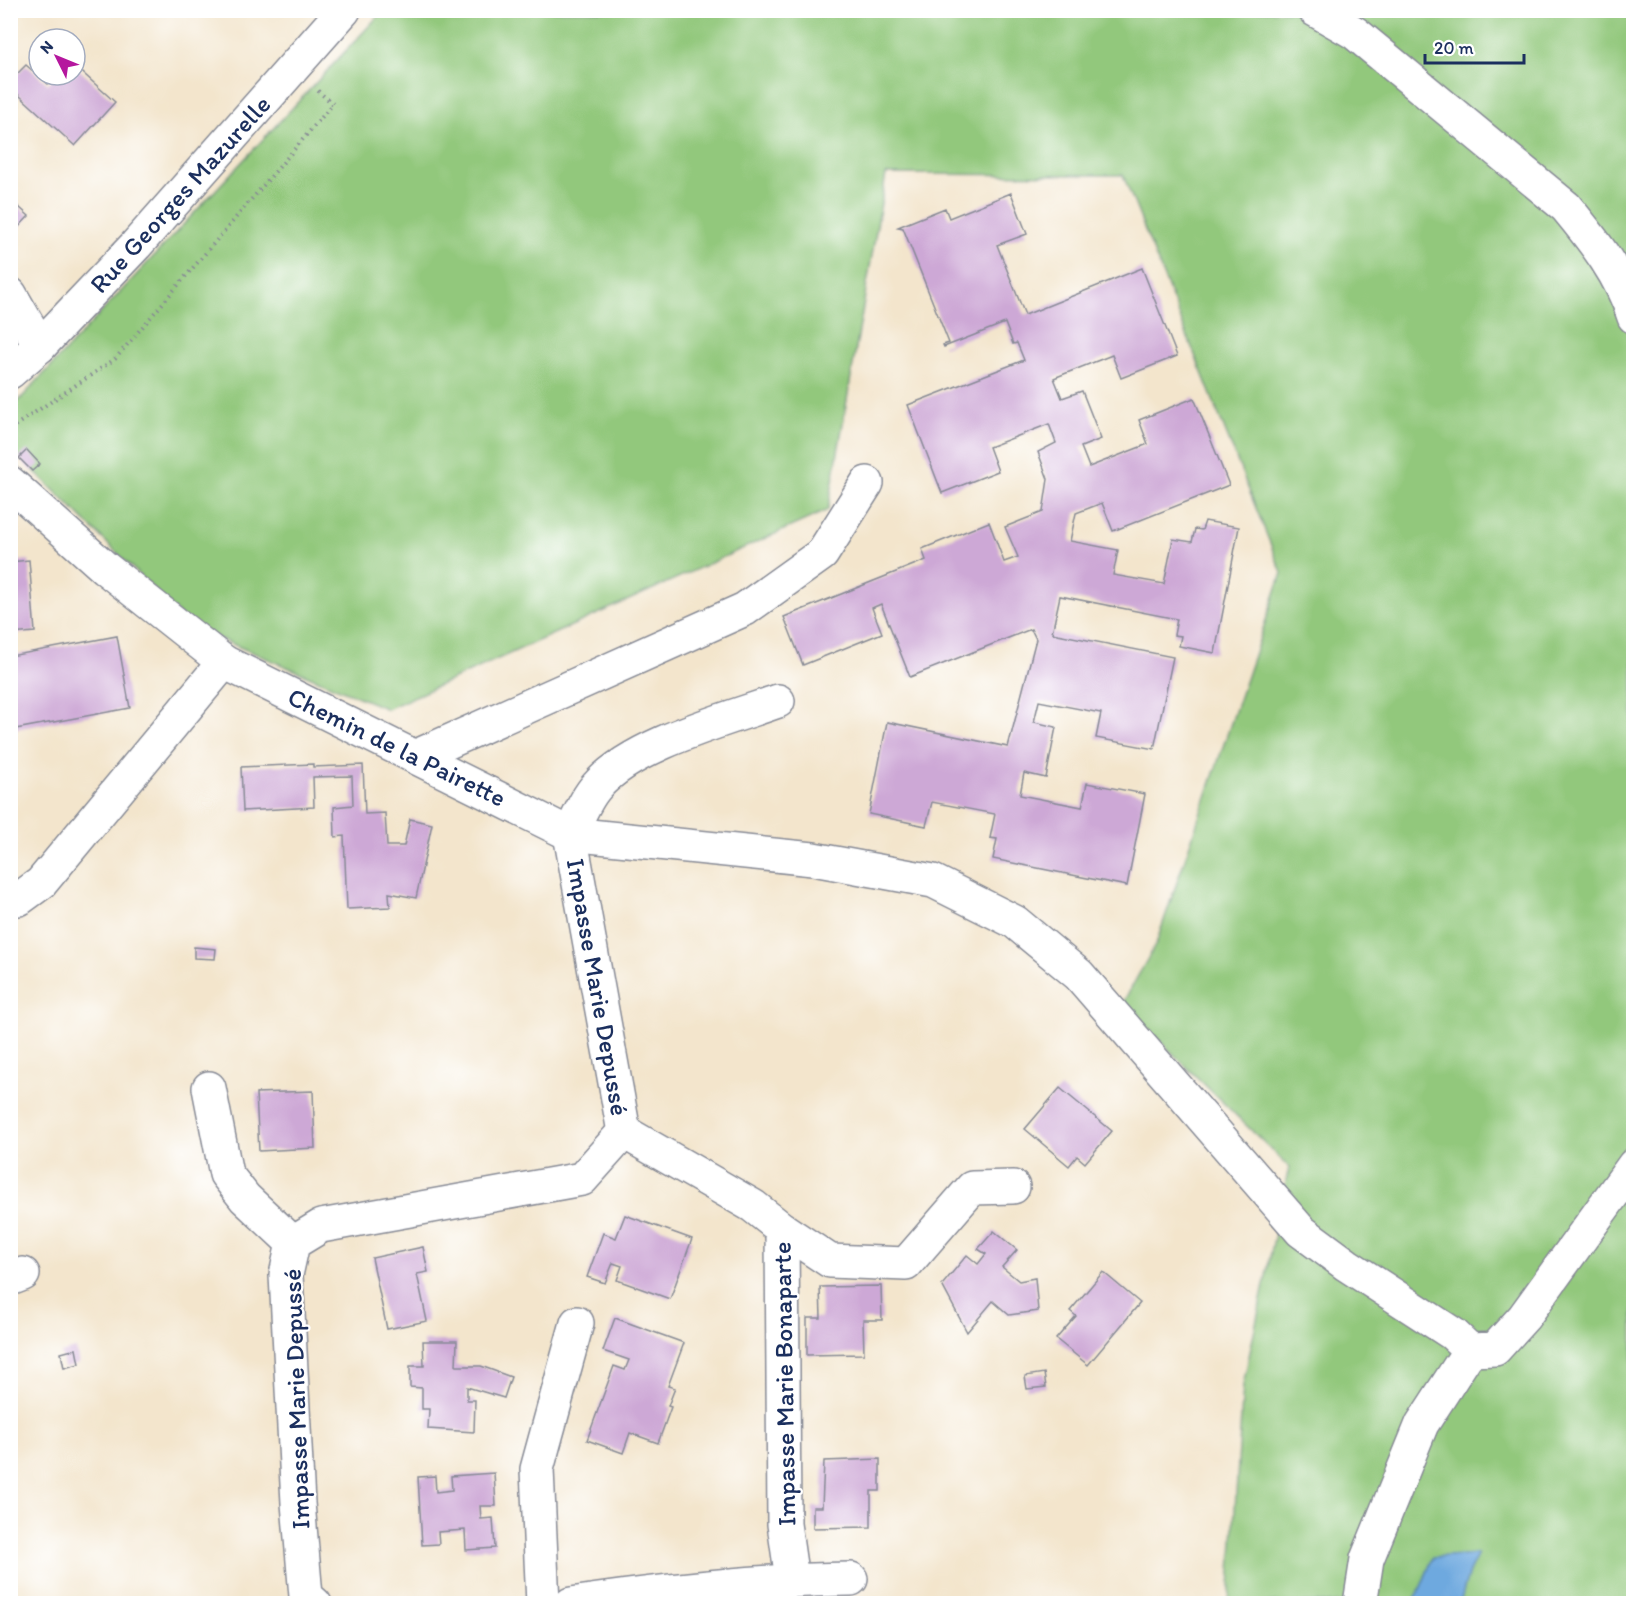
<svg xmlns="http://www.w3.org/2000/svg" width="1644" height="1614" font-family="Itim,sans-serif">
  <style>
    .green { fill: #92c87b; stroke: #567c6c; stroke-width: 1.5 }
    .water { fill: #6ea9df; stroke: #446c9e; stroke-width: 1.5 }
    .building { fill: #cda8d6 }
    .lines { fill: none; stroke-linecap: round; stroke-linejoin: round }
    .minor-casing { stroke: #878a95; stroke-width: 36 }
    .major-casing { stroke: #878a95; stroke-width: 36 }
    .path { stroke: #878a95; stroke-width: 4; stroke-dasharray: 1.5 4.5; stroke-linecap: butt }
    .minor { stroke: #fff; stroke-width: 33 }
    .major { stroke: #fff; stroke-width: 33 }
    .labels { text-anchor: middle; stroke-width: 4.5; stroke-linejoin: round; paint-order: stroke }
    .street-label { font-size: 26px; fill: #1b2f5e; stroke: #fff }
  </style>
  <rect width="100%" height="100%" fill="#fff"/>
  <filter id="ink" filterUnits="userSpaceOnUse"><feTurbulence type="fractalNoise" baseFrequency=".0167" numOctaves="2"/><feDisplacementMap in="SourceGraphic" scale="12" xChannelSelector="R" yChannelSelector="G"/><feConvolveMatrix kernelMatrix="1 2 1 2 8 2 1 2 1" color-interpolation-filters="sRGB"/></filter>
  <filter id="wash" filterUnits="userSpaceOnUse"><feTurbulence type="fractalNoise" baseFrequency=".008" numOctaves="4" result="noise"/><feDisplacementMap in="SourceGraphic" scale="24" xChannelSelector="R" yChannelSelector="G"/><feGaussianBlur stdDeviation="1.35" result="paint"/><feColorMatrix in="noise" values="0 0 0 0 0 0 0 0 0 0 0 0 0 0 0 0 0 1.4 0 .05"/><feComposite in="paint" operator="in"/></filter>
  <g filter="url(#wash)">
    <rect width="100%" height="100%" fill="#f3e5cc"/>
    <polygon class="green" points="383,11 1633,11 1633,1603 1229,1603 1243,1385 1289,1167 1122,1004 1156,944 1282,573 1123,175 886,174 828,510 387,709 192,627 11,448 10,410"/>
    <polygon class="water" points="1478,1554 1469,1572 1460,1603 1411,1603 1421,1587 1433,1557"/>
    <g id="blocks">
      <g class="building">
        <polygon points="26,65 48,84 56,75 75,75 75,66 115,102 75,146 10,87 10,81"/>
        <polygon points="1011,193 1027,234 997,245 1025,315 1142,268 1177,356 1121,378 1112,355 1054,378 1062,398 1082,391 1101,439 1081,447 1089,467 1148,444 1139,420 1194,398 1229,485 1113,531 1102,503 1076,513 1070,541 1118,550 1113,575 1164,584 1173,539 1192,542 1195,529 1202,530 1205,521 1239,527 1215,653 1179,646 1181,636 1174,635 1177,619 1060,596 1052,633 1173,657 1154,749 1096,738 1101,713 1039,701 1034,722 1056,727 1046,778 1024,773 1020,795 1082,807 1087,783 1145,794 1127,886 993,859 997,839 990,838 995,814 932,802 926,826 869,814 887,722 1008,747 1036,639 1031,629 910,677 881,604 872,608 882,633 803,665 784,617 926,560 922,549 989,522 1004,562 1018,557 1005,527 1043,512 1048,479 1038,452 1056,443 1049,424 989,447 998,471 942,493 908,405 1024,360 1017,343 1013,344 1005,323 944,347 943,345 949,343 903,228 898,227 945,208 949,218"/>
        <polygon points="10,199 29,216 10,236"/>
        <polygon points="27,450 40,464 32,471 19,458"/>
        <polygon points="29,560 35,632 10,634 10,562"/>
        <polygon points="117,636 130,708 10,730 10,656"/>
        <polygon points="313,764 313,767 363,765 365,814 385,813 387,846 404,846 410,819 432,824 416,898 389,893 390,907 347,909 344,836 335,837 334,807 353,805 352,776 313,777 314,807 243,811 241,767"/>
        <polygon points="194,947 216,949 215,959 194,958"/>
        <polygon points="1060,1088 1112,1131 1085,1163 1077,1156 1069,1166 1025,1129"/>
        <polygon points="313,1091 315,1148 259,1151 256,1093"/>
        <polygon points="625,1215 692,1239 670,1299 617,1280 622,1266 613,1263 605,1283 587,1277 603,1233 616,1238"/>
        <polygon points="994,1231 1017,1250 1002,1267 1019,1281 1035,1278 1038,1311 1009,1315 993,1301 967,1332 942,1285 967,1255 978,1264 986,1254 978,1249"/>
        <polygon points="423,1247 428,1272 417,1274 427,1321 387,1329 372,1258"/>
        <polygon points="1103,1272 1140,1303 1088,1365 1056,1339 1076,1316 1070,1311"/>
        <polygon points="881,1286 882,1320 863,1320 864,1354 807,1355 807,1318 821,1318 820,1287"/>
        <polygon points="615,1318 684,1343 668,1386 675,1388 668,1406 671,1407 658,1443 630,1433 623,1453 587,1440 614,1366 625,1370 629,1360 603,1351"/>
        <polygon points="423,1341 457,1341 456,1366 481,1366 511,1377 504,1398 467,1387 467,1400 475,1400 474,1432 428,1429 429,1409 422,1409 422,1388 410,1387 410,1366 424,1366"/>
        <polygon points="76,1349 79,1364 64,1368 61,1353"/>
        <polygon points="1044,1373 1046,1387 1027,1389 1025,1376"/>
        <polygon points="880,1459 880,1491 871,1491 871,1527 813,1528 813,1507 822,1507 824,1461"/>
        <polygon points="494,1473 496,1506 480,1506 481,1519 493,1518 495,1548 466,1550 465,1530 438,1532 439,1544 422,1545 418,1477 435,1476 436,1492 452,1490 451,1476"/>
      </g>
    </g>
  </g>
  <g filter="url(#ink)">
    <use href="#blocks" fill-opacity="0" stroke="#878a95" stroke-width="1.5"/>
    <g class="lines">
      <defs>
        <g id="minor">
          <path d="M1315,10L1355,33L1566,207C1594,241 1621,275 1634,317"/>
          <polyline points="10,294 40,346"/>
          <polyline points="10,483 105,568 224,662 570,834 813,859 933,881 1015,922 1079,975 1301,1231 1347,1265 1453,1334 1470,1350 1495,1349 1524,1317 1634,1165"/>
          <polyline points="417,756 745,609 822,554 867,483"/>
          <polyline points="570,834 624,1132"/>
          <path d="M570,834C578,819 585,799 597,786C633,744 725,720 778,701"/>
          <polyline points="10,899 19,899 41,883 224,662"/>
          <polyline points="209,1088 226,1174 245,1198 293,1243"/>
          <polyline points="624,1132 753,1206 782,1229 784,1524 792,1579"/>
          <polyline points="782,1229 830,1261 906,1264 972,1188 1013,1187"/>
          <polyline points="10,1279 23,1274"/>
          <polyline points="315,1604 306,1596 298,1503 286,1275 293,1243 321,1226 582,1179 624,1132"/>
          <polyline points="543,1604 537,1469 577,1323"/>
          <path d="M571,1604C664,1590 757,1580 851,1579"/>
          <polyline points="1360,1604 1367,1559 1422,1424 1470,1350"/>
        </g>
        <polyline id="major" points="10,372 40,346 136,245 344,10"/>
      </defs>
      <use href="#minor" class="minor-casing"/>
      <use href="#major" class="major-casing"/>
      <polyline class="path" points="10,429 115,359 333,104 318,91"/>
      <use href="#minor" class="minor"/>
      <use href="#major" class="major"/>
    </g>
  </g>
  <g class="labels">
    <g class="street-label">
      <text transform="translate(180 194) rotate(-48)" y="9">Rue Georges Mazurelle</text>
      <text transform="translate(397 747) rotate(26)" y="9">Chemin de la Pairette</text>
      <text transform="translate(598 987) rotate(80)" y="9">Impasse Marie Depussé</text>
      <text transform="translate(784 1384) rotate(-91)" y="9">Impasse Marie Bonaparte</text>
      <text transform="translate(296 1399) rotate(-92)" y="9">Impasse Marie Depussé</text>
    </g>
  </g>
  <rect width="1644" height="1614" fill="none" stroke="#fff" stroke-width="36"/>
  <g transform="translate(57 57) rotate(313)"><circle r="28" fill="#ffffff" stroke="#a4acbf" stroke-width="1.5"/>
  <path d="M0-4.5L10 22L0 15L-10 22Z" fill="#b5179e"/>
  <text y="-9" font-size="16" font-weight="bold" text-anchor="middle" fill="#1b2f5e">N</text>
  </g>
  <path d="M1425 54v9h99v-9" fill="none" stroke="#1b2f5e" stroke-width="3"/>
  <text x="1434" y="54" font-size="18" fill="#1b2f5e" stroke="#ffffff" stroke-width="4.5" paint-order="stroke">20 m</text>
</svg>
